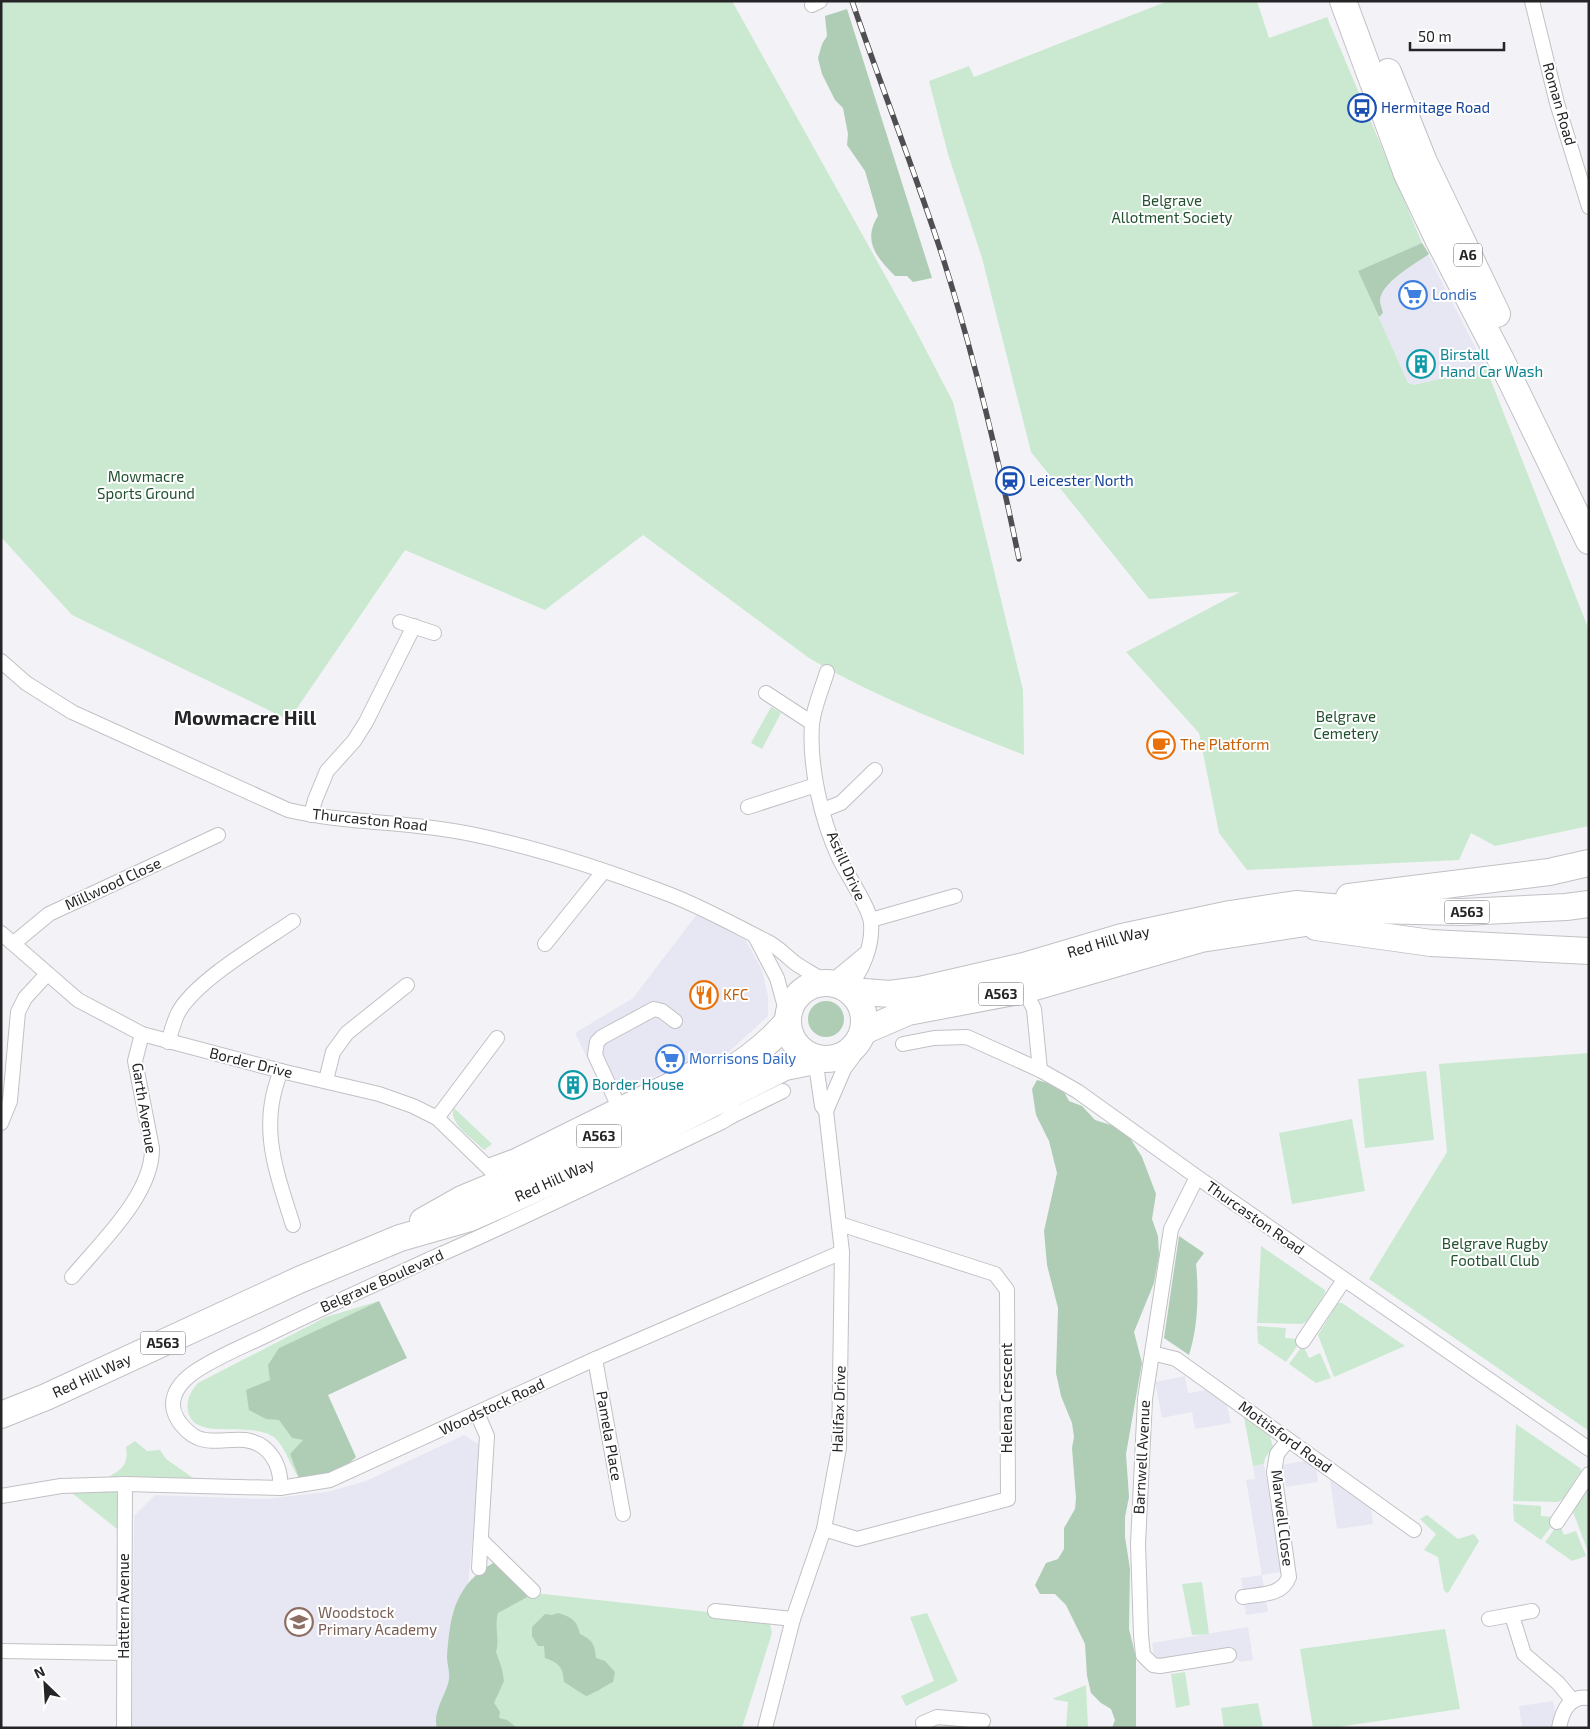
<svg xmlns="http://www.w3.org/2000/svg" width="1590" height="1729" font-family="'Exo 2',sans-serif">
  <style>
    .built { fill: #e7e7f3 }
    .green { fill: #cae9d0 }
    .forest { fill: #aecdb4 }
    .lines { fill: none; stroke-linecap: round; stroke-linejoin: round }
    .street-casing { stroke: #c1c1c5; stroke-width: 16 }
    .highway-casing { stroke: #c1c1c5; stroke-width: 28 }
    .street { stroke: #fff; stroke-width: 14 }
    .highway { stroke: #fff; stroke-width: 26 }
    .rail-casing { stroke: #4f4f51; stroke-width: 5.5 }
    .rail { stroke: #fff; stroke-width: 4; stroke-dasharray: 11; stroke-linecap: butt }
    .labels { text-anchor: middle; stroke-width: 4; stroke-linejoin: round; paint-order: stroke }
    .shield { fill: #fff; stroke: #666668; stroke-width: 1 }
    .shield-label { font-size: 14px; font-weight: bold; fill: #252527 }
    .street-label { font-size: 15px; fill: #252527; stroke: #fff }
    .transit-label { font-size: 15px; fill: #164399; stroke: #fff; text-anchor: start }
    .park-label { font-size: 15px; fill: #21512f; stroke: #fff }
    .shop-label { font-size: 15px; fill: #366cbe; stroke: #fff; text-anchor: start }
    .culture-label { font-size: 15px; fill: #0d838f; stroke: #fff; text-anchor: start }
    .food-label { font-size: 15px; fill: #c56008; stroke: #fff; text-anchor: start }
    .education-label { font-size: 15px; fill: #785e54; stroke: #fff; text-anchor: start }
    .district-label { font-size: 20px; font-weight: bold; fill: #252527; stroke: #fff }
  </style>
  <rect width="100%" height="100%" fill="#f3f3f7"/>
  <g class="built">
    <polygon points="1422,243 1486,368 1414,385 1408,383 1358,271"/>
    <polygon points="697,914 743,935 762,970 768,996 768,1016 719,1061 705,1053 607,1099 575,1033 633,998"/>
    <polygon points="1185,1376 1188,1393 1207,1390 1227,1405 1231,1423 1195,1429 1192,1412 1162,1418 1155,1382"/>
    <polygon points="464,1435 481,1446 455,1728 132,1728 134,1516 155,1495 266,1499 327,1492 366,1481"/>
    <polygon points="1309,1460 1316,1466 1318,1482 1286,1487 1282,1465"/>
    <polygon points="1264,1464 1281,1572 1262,1575 1268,1612 1246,1615 1241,1578 1262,1575 1246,1480 1255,1479 1253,1466"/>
    <polygon points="1330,1480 1371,1508 1373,1524 1337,1529"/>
    <polygon points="1248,1627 1253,1660 1241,1662 1234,1657 1233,1648 1155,1661 1152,1643"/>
    <polygon points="1553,1701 1555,1711 1552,1728 1522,1728 1519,1706"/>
  </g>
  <g class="green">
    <path d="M1,1H732L915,329L953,402L1023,690L1024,755C951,726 877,698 809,658L643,535L545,610L405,550L289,720L72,615L1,537Z"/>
    <polygon points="1168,1 1257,1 1269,38 1327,17 1422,243 1358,271 1408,383 1414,385 1486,368 1589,630 1589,826 1495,846 1471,833 1459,860 1247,870 1219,833 1199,733 1126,652 1240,592 1149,599 1031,452 982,258 948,154 929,81 969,66 974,77"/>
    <polygon points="771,707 781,713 762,749 751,743"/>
    <polygon points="1589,1053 1589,1431 1369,1279 1447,1152 1439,1064"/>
    <polygon points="1426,1071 1434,1140 1365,1148 1358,1079"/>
    <path d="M454,1108L492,1144L484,1150C475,1140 447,1123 454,1108Z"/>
    <polygon points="1352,1119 1365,1191 1292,1204 1279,1133"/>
    <polygon points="1261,1246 1325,1290 1325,1293 1307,1321 1302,1324 1257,1323"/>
    <path d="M379,1301L279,1348L270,1380L266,1419H279L292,1438L304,1440L290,1454L299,1478C290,1466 286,1448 275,1438C253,1419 193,1443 188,1411C186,1399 191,1391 198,1383L326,1317Z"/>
    <polygon points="1338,1303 1342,1303 1405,1346 1334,1377 1318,1335"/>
    <polygon points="1257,1326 1286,1328 1285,1338 1297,1339 1300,1342 1286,1362 1258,1343"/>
    <polygon points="1303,1345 1309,1358 1320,1353 1331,1378 1316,1383 1289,1364"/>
    <polygon points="1244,1417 1270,1436 1273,1447 1265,1458 1264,1464 1253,1466"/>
    <polygon points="1516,1424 1580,1468 1581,1471 1563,1499 1558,1502 1513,1501"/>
    <path d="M135,1441L147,1451L160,1450L166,1459L196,1480L107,1478C122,1469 129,1465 126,1447Z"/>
    <polygon points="1589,1487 1589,1554 1573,1512"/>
    <polygon points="119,1491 117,1529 72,1493"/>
    <polygon points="1513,1504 1541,1506 1541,1516 1552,1517 1556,1520 1541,1540 1514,1521"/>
    <polygon points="1427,1515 1458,1539 1474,1534 1479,1541 1448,1593 1444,1591 1438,1557 1424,1550 1436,1534 1420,1519"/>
    <polygon points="1559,1523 1564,1535 1576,1531 1586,1556 1572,1561 1545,1542"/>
    <polygon points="1202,1582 1209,1634 1192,1635 1182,1584"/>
    <polygon points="479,1590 534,1593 763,1618 770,1624 772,1633 742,1728 468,1728"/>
    <polygon points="927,1613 958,1681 906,1706 901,1696 934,1681 910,1617"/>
    <polygon points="1445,1629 1460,1709 1331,1728 1313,1728 1300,1649"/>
    <polygon points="1185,1672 1190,1705 1176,1708 1171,1674"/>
    <polygon points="1086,1685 1088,1728 1066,1728 1068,1702 1052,1699"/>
    <polygon points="1258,1703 1263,1728 1224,1728 1221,1708"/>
  </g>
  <g class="forest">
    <path d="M847,9L932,278L913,282L907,276H895C877,258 862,241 878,216L865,171L847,145L848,134L843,108L835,100L822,74L818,58L822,44L827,36L825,16Z"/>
    <path d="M1422,243L1429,254C1415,264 1380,283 1380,301C1380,304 1382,309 1383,313L1379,317L1358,271Z"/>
    <circle cx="826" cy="1019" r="18"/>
    <polygon points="1037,1080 1055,1085 1064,1092 1069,1101 1082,1106 1095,1120 1114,1126 1130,1138 1142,1157 1156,1194 1152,1219 1158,1236 1159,1255 1154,1283 1134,1332 1142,1363 1126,1454 1129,1497 1125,1517 1125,1537 1130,1569 1129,1629 1136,1657 1136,1728 1112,1728 1115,1720 1111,1709 1101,1703 1091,1693 1087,1676 1085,1644 1066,1605 1055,1594 1040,1594 1035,1585 1046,1563 1058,1559 1064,1549 1064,1528 1075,1509 1076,1498 1072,1448 1074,1437 1072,1423 1061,1396 1056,1373 1058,1308 1047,1265 1044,1231 1057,1173 1049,1141 1036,1115 1032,1089"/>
    <path d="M1179,1236L1204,1253L1196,1264C1199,1293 1198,1327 1189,1355L1164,1338Z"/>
    <polygon points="379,1301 407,1358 328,1395 356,1457 330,1480 299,1478 290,1454 303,1440 292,1438 279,1420 266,1419 249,1410 246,1390 270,1380 268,1365 279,1348"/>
    <path d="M495,1562L531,1595L498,1613C494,1627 500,1639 496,1652L502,1669L504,1681L494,1703L500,1712L499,1718L507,1720L517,1728H437C432,1712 446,1695 449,1680C450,1672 447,1664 447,1657C450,1614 455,1584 495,1562Z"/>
    <path d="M558,1613C571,1617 577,1620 580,1634C592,1640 595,1644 596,1658L605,1661L615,1672L613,1682C603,1687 597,1692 586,1696L564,1682C563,1667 559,1663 545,1658L544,1646H538L532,1636V1627L545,1614L552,1615Z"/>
  </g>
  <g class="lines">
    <defs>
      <g id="street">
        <polyline points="1532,1 1557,103 1589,207"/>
        <polyline points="812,5 820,1"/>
        <polyline points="400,622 434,633"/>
        <path d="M1,661L26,683L72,712L288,810C348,824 411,821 471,834C534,847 603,869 663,892C699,905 734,925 768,942C778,947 786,956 795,963C805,970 817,976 827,983"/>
        <path d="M827,672C822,689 814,706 812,724C809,766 821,819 839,858C846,873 870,908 871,923C873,946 862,972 847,989"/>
        <polyline points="766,693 812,723"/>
        <polyline points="748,807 816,785"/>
        <polyline points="823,810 841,803 875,770"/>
        <polyline points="311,815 315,800 327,771 354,741 366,722 414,626"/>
        <polyline points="871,920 955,896"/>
        <polyline points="1,933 78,1000 142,1034 281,1071 379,1094 413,1106 437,1118 505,1184"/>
        <polyline points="756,938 777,978 788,1018"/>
        <polyline points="14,943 49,914 218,835"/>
        <polyline points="545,944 603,872"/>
        <polyline points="830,983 865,954"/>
        <polyline points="1024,990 1034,1009 1040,1070"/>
        <path d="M168,1042C171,1033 174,1021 178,1013C196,980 261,943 293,921"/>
        <polyline points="903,1044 934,1038 967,1037 1040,1070 1077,1091 1197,1177 1589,1449"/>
        <path d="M281,1071C258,1126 276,1171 293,1225"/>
        <polyline points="326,1080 333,1052 347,1033 407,985"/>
        <polyline points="618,1105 595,1055 597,1042 602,1037 654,1009 662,1011 675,1021"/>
        <polyline points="826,1111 844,1069 853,1057 853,1049"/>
        <polyline points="730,1117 783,1091"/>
        <polyline points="437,1118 497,1038"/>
        <polyline points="1,1123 10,1101 18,1012 25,998 47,974"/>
        <path d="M488,1166L515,1156L693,1068C706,1064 711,1068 722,1075"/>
        <polyline points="1197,1177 1171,1229 1145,1399 1138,1544 1141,1635 1143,1655 1153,1665 1160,1666 1229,1655"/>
        <path d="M72,1277C101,1242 153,1194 152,1148L135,1061L142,1034"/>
        <polyline points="1303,1341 1344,1280"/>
        <polyline points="1152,1353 1176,1359 1414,1530"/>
        <polyline points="595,1359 623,1514"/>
        <polyline points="477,1413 487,1436 479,1568"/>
        <path d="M280,1488C282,1465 269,1443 245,1440C230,1438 212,1444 198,1438C190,1435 185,1429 180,1423C177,1419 173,1411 173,1405C173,1391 182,1381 193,1373C217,1356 247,1345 273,1332C325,1307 378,1283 430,1259C529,1216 625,1168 722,1122L730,1117L732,1108L728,1095"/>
        <polyline points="1,1496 61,1486 125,1484 280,1488 330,1480 595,1359 842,1252"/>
        <polyline points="1557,1522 1589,1474"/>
        <polyline points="824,1529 857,1539 1008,1499 1007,1290 995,1274 840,1224"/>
        <polyline points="482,1541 533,1591"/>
        <path d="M1243,1597C1260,1594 1282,1596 1289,1577L1274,1472L1277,1454L1288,1440"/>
        <polyline points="715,1611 793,1619"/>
        <polyline points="1512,1616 1524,1654 1558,1683 1573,1701"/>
        <polyline points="1489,1619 1532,1611"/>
        <polyline points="1,1651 124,1653"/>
        <polyline points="124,1728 125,1484"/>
        <polyline points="765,1728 793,1619 824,1529 839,1448 842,1252 826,1111 822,1106 815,1058"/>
        <polyline points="924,1728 923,1723 937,1717 983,1721"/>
        <path d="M1559,1728C1562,1712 1569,1695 1589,1698"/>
      </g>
      <g id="highway">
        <polyline points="1343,1 1407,174 1438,239 1501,360 1589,541"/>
        <polyline points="1388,72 1424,162 1497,314"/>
        <polyline points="1349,897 1549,872 1589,863"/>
        <polyline points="1316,927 1431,943 1589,951"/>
        <circle cx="826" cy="1021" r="38"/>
        <path id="s1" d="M851,991L890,994L920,990L1024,966L1122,937L1230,914L1296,904L1367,910L1463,912L1566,907L1589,904"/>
        <polyline points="864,1031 908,1012 1024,990 1201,939 1338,918"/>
        <path d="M423,1221L462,1199L503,1182L722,1075C748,1060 769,1044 788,1021"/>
        <path id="s2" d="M1,1415L46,1397L299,1280L400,1238L470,1218L609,1156L785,1067L805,1063L811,1057"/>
      </g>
    </defs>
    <use href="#street" class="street-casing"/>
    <use href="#highway" class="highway-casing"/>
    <use href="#street" class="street"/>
    <use href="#highway" class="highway"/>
    <defs>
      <path id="rail" d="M852,1C881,86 914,169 942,255C974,355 998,456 1019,559"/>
    </defs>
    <use href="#rail" class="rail-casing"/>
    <use href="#rail" class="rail"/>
  </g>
  <defs>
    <symbol id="bus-ring" viewBox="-11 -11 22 22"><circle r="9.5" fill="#fff" stroke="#1a4fb4" stroke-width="1.5"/><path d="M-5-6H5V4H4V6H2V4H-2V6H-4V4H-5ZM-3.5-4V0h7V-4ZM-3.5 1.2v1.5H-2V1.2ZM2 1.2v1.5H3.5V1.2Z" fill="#1a4fb4"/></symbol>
    <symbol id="supermarket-ring" viewBox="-11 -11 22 22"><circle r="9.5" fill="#fff" stroke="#3f7fe0" stroke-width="1.5"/><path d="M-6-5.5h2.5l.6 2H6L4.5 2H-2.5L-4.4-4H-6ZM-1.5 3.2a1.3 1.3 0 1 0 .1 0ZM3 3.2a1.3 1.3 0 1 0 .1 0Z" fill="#3f7fe0"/></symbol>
    <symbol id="building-ring" viewBox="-11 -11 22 22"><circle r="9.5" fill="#fff" stroke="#0f9aa8" stroke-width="1.5"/><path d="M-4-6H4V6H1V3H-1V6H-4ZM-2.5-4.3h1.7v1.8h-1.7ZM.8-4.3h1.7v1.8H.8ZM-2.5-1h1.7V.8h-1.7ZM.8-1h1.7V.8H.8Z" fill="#0f9aa8"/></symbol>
    <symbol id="station-ring" viewBox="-11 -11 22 22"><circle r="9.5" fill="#fff" stroke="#1a4fb4" stroke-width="1.5"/><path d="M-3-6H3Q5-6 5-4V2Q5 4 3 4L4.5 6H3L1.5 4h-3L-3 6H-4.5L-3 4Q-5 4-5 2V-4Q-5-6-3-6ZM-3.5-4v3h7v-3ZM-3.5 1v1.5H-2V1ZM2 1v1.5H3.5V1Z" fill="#1a4fb4"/></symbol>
    <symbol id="cafe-ring" viewBox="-11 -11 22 22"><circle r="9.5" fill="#fff" stroke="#e8710a" stroke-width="1.5"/><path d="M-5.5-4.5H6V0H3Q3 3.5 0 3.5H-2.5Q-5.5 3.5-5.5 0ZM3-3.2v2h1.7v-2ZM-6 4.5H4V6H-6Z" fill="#e8710a"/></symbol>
    <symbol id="restaurant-ring" viewBox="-11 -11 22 22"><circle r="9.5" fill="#fff" stroke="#e8710a" stroke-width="1.5"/><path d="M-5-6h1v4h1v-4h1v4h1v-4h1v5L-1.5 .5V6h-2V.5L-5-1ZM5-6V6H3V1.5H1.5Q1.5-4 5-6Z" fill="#e8710a"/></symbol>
    <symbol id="school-ring" viewBox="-11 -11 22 22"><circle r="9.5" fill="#fff" stroke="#8d6e63" stroke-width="1.5"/><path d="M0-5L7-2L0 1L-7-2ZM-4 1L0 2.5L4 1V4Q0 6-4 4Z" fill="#8d6e63"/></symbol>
  </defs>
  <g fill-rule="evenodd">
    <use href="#bus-ring" x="1346" y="92" width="32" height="32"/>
    <use href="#supermarket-ring" x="1397" y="279" width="32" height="32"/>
    <use href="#building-ring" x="1405" y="348" width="32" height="32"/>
    <use href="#station-ring" x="994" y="465" width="32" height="32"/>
    <use href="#cafe-ring" x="1145" y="729" width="32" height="32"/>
    <use href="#restaurant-ring" x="688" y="979" width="32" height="32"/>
    <use href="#supermarket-ring" x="654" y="1043" width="32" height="32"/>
    <use href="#building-ring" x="557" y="1069" width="32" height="32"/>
    <use href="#school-ring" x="283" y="1606" width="32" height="32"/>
  </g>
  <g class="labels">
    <g class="shield">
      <rect x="1454" y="243.5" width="28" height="23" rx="4"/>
      <rect x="1444.5" y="900.5" width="45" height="23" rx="4"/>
      <rect x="978.5" y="982.5" width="45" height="23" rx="4"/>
      <rect x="576.5" y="1124.5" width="45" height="23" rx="4"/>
      <rect x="140.5" y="1331.5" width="45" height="23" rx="4"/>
    </g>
    <g class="shield-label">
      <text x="1468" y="260">A6</text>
      <text x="1467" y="917">A563</text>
      <text x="1001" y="999">A563</text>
      <text x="599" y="1141">A563</text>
      <text x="163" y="1348">A563</text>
    </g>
    <g class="street-label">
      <text transform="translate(1559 104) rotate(74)" y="5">Roman Road</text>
      <text transform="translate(370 820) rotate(6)" y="5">Thurcaston Road</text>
      <text transform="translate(846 866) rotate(66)" y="5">Astill Drive</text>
      <text transform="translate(113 884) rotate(-25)" y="5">Millwood Close</text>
      <text dy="5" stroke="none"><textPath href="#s1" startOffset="264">Red Hill Way</textPath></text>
      <text transform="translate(251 1063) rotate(14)" y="5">Border Drive</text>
      <text transform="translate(144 1108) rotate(81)" y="5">Garth Avenue</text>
      <text dy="5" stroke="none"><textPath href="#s2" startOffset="602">Red Hill Way</textPath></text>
      <text transform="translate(1255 1218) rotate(35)" y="5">Thurcaston Road</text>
      <text transform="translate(382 1281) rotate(-24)" y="5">Belgrave Boulevard</text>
      <text dy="5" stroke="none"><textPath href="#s2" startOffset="99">Red Hill Way</textPath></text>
      <text transform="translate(1007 1398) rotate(-90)" y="5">Helena Crescent</text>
      <text transform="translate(492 1407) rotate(-25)" y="5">Woodstock Road</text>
      <text transform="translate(839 1409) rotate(-88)" y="5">Halifax Drive</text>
      <text transform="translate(609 1436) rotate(80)" y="5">Pamela Place</text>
      <text transform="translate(1285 1437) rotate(36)" y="5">Mottisford Road</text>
      <text transform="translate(1142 1457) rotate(-87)" y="5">Barnwell Avenue</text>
      <text transform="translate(1282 1518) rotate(83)" y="5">Marwell Close</text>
      <text transform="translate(124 1606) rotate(-90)" y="5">Hattern Avenue</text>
    </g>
    <g class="transit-label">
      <text x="1381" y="113">Hermitage Road</text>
      <text x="1029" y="486">Leicester North</text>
    </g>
    <g class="park-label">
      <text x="1172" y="206">Belgrave<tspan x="1172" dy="17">Allotment Society</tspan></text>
      <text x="146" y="482">Mowmacre<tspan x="146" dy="17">Sports Ground</tspan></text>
      <text x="1346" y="722">Belgrave<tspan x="1346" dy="17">Cemetery</tspan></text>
      <text x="1495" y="1249">Belgrave Rugby<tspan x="1495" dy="17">Football Club</tspan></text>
    </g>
    <g class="shop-label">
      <text x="1432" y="300">Londis</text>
      <text x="689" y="1064">Morrisons Daily</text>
    </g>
    <g class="culture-label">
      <text x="1440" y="360">Birstall<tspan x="1440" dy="17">Hand Car Wash</tspan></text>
      <text x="592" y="1090">Border House</text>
    </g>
    <g class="food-label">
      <text x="1180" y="750">The Platform</text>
      <text x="723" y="1000">KFC</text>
    </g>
    <g class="education-label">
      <text x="318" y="1618">Woodstock<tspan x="318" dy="17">Primary Academy</tspan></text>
    </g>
    <g class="district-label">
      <text x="245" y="725">Mowmacre Hill</text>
    </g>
  </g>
  <rect width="1590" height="1729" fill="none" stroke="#252527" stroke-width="5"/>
  <g transform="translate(45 1684) rotate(335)" stroke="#ffffff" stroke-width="4" paint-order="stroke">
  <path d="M0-4L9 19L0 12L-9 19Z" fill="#252527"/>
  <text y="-8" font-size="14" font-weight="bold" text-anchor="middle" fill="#252527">N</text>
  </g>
  <path d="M1410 42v8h94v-8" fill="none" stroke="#252527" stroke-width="2.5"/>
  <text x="1418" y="42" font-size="15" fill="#252527" stroke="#ffffff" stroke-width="4" paint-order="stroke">50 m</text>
</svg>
